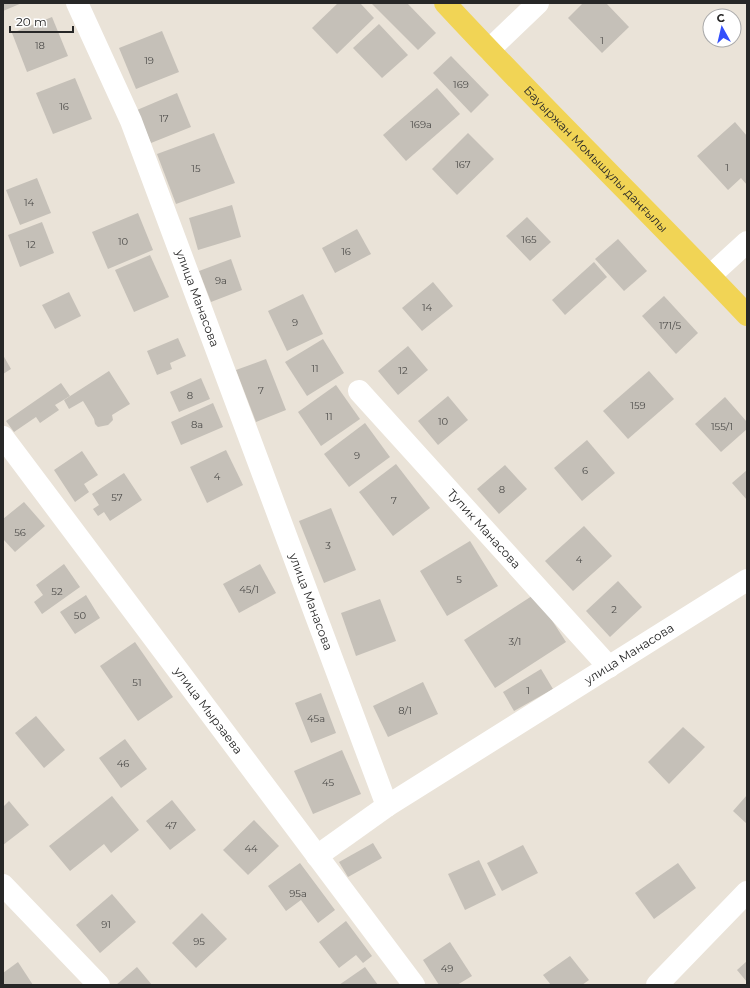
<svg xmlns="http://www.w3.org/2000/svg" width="750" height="988" font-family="Montserrat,sans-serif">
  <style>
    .building { fill: #c5c0b8 }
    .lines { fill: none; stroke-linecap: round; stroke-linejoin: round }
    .minor { stroke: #fff; stroke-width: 22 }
    .major { stroke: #f1d455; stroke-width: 22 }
    .labels { text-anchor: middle; stroke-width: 4; stroke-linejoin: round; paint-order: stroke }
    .number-label { font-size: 10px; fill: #4e4d4b }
    .street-label { font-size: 12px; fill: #272727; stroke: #fff }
  </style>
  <rect width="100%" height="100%" fill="#eae3d8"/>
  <g class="building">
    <polygon points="3,3 22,3 3,11"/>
    <polygon points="338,3 360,3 374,18 337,54 312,28"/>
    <polygon points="371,3 407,3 436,33 418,50"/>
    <polygon points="583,3 606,3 629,27 602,53 568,18"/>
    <polygon points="52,17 68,56 27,72 12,33"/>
    <polygon points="379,24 408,55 382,78 353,48"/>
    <polygon points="162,31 179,72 136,89 119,48"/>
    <polygon points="451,56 489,95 471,113 433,73"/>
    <polygon points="75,78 92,119 53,134 36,93"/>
    <polygon points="437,88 460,114 406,161 383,135"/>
    <polygon points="177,93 191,127 151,143 137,110"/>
    <polygon points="735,122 747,136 747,185 741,178 728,190 697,156"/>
    <polygon points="214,133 235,183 176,204 157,154"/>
    <polygon points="468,133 494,159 457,195 432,169"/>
    <polygon points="37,178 51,213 20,225 6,190"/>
    <polygon points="232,205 241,237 198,250 189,218"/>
    <polygon points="138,213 153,250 108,269 92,232"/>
    <polygon points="527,217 551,242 530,261 506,236"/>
    <polygon points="42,222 54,253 20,267 8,235"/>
    <polygon points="357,229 371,254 335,273 322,248"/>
    <polygon points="618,239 647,271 624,291 595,259"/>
    <polygon points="150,255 169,297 134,312 115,270"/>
    <polygon points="231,259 242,290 211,302 199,271"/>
    <polygon points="594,262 607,277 565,315 552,300"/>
    <polygon points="433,282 453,306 422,331 402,308"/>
    <polygon points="69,292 81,316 55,329 42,305"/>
    <polygon points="303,294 323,334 287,351 268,311"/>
    <polygon points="664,296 698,333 676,354 642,316"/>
    <polygon points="178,338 186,356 170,363 172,369 157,375 147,351"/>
    <polygon points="323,339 344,373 307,396 285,362"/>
    <polygon points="408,346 428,370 398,395 378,371"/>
    <polygon points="3,355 11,369 3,374"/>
    <polygon points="266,359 286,410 256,422 236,370"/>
    <polygon points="109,371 130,404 112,415 113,420 108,425 98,427 95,424 94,419 83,401 69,409 64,400"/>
    <polygon points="649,371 674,399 628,439 603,411"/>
    <polygon points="201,378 210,399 179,412 170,392"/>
    <polygon points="61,383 70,396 55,405 59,410 40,423 36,417 14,432 6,421"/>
    <polygon points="336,385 360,419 321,446 298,412"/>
    <polygon points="448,396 468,420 438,445 418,421"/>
    <polygon points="725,397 747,422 747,429 721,452 695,424"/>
    <polygon points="213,403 223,427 181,445 171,422"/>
    <polygon points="365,423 390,457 349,487 324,454"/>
    <polygon points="587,440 615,473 582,501 554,468"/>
    <polygon points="226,450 243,485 207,503 190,467"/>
    <polygon points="82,451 98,475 84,484 89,492 75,502 54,470"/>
    <polygon points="396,464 430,508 393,536 359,492"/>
    <polygon points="505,465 527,489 499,514 477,489"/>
    <polygon points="747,470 747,500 732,483"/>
    <polygon points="124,473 142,500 110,521 104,512 98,516 93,509 99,505 92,494"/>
    <polygon points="24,502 45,526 15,552 3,539 3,519"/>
    <polygon points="331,508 356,570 324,583 299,521"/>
    <polygon points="584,526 612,556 573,591 545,561"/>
    <polygon points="470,541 498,586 447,616 420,571"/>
    <polygon points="64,564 80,587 42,614 34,602 43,595 36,585"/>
    <polygon points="260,564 276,593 239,613 223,584"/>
    <polygon points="618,581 642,607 610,637 586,611"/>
    <polygon points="535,594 566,642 495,688 464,640"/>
    <polygon points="86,595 100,618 75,634 60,612"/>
    <polygon points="380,599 396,641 356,656 341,613"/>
    <polygon points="135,642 173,697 138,721 100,666"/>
    <polygon points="541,669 553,689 514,711 503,692"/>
    <polygon points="423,682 438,714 388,737 373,706"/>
    <polygon points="321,693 336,733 311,743 295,703"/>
    <polygon points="36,716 65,750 44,768 15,733"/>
    <polygon points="683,727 705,747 669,784 648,762"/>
    <polygon points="125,739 147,769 121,788 99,758"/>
    <polygon points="342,750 361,794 313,814 294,771"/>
    <polygon points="747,795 747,824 733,811"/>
    <polygon points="112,796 139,830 111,853 104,844 70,871 49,846"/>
    <polygon points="172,800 196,830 170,850 146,821"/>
    <polygon points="9,801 29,825 3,845 3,807"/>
    <polygon points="254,820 279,846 248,875 223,850"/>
    <polygon points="373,843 382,858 348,877 339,862"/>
    <polygon points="523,845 538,873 502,891 487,863"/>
    <polygon points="479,860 496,895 465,910 448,874"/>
    <polygon points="300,863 335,910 318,923 301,900 286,911 268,886"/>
    <polygon points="678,863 696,888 654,919 635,893"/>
    <polygon points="112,894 136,922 100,953 76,925"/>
    <polygon points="202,913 227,939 196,968 172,943"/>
    <polygon points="346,921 372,956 363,963 356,955 339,968 319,942"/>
    <polygon points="450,942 472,976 457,985 439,985 423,960"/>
    <polygon points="570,956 589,980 582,985 551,985 543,975"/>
    <polygon points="747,961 747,982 737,970"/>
    <polygon points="18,962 33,985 3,985 3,973"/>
    <polygon points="137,967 152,985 116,985"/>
    <polygon points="365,967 378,985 339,985"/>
  </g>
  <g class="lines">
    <g class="minor">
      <path id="s1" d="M77,3L131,121L387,806L747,580"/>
      <polyline points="489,50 538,3"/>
      <polyline points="710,276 747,242"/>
      <path id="s2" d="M359,391L609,667"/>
      <path id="s3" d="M3,437L414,985"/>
      <polyline points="317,856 387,806"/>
      <polyline points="3,885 99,985"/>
      <polyline points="657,985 747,892"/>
    </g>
    <path class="major" id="s4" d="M445,3C543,109 648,210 747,315"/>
  </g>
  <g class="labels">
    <g class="number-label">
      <text x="602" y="44">1</text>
      <text x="40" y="49">18</text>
      <text x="149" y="64">19</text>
      <text x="461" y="88">169</text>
      <text x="64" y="110">16</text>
      <text x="164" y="122">17</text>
      <text x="421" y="128">169а</text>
      <text x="463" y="168">167</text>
      <text x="727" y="171">1</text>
      <text x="196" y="172">15</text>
      <text x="29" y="206">14</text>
      <text x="529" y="243">165</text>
      <text x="123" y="245">10</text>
      <text x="31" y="248">12</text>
      <text x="346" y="255">16</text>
      <text x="221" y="284">9а</text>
      <text x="427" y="311">14</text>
      <text x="295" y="326">9</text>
      <text x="670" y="329">171/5</text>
      <text x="315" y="372">11</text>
      <text x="403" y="374">12</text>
      <text x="261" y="394">7</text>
      <text x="190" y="399">8</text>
      <text x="638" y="409">159</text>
      <text x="329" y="420">11</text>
      <text x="443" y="425">10</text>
      <text x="197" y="428">8а</text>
      <text x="722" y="430">155/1</text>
      <text x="357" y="459">9</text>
      <text x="585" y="474">6</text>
      <text x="217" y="480">4</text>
      <text x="502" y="493">8</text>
      <text x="117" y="501">57</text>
      <text x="394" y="504">7</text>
      <text x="20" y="536">56</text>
      <text x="328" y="549">3</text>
      <text x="579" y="563">4</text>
      <text x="459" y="583">5</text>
      <text x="249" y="593">45/1</text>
      <text x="57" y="595">52</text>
      <text x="614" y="613">2</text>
      <text x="80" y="619">50</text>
      <text x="515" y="645">3/1</text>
      <text x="137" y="686">51</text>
      <text x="528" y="694">1</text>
      <text x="405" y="714">8/1</text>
      <text x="316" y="722">45а</text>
      <text x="123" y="767">46</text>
      <text x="328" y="786">45</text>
      <text x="171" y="829">47</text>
      <text x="251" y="852">44</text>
      <text x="298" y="897">95а</text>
      <text x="106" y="928">91</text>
      <text x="199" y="945">95</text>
      <text x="447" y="972">49</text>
    </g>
    <g class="street-label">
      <text dy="4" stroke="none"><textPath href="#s4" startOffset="217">Бауыржан Момышұлы даңғылы</textPath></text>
      <text dy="4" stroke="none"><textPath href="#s1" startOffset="319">улица Манасова</textPath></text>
      <text dy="4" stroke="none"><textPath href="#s2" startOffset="186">Тупик Манасова</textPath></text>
      <text dy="4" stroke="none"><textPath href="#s1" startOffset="643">улица Манасова</textPath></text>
      <text dy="4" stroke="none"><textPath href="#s1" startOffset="1147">улица Манасова</textPath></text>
      <text dy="4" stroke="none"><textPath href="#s3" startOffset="342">улица Мырзаева</textPath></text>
    </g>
  </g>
  <rect width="750" height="988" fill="none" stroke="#272727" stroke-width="8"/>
  <g transform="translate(722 28) rotate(352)"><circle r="19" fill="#ffffff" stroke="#a9a9a9"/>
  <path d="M0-3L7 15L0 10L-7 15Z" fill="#334ffb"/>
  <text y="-6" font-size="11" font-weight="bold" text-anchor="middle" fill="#272727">С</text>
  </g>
  <path d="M10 26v6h63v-6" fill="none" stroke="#272727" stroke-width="2"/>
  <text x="16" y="26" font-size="12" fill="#272727" stroke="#ffffff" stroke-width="3" paint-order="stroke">20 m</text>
</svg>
